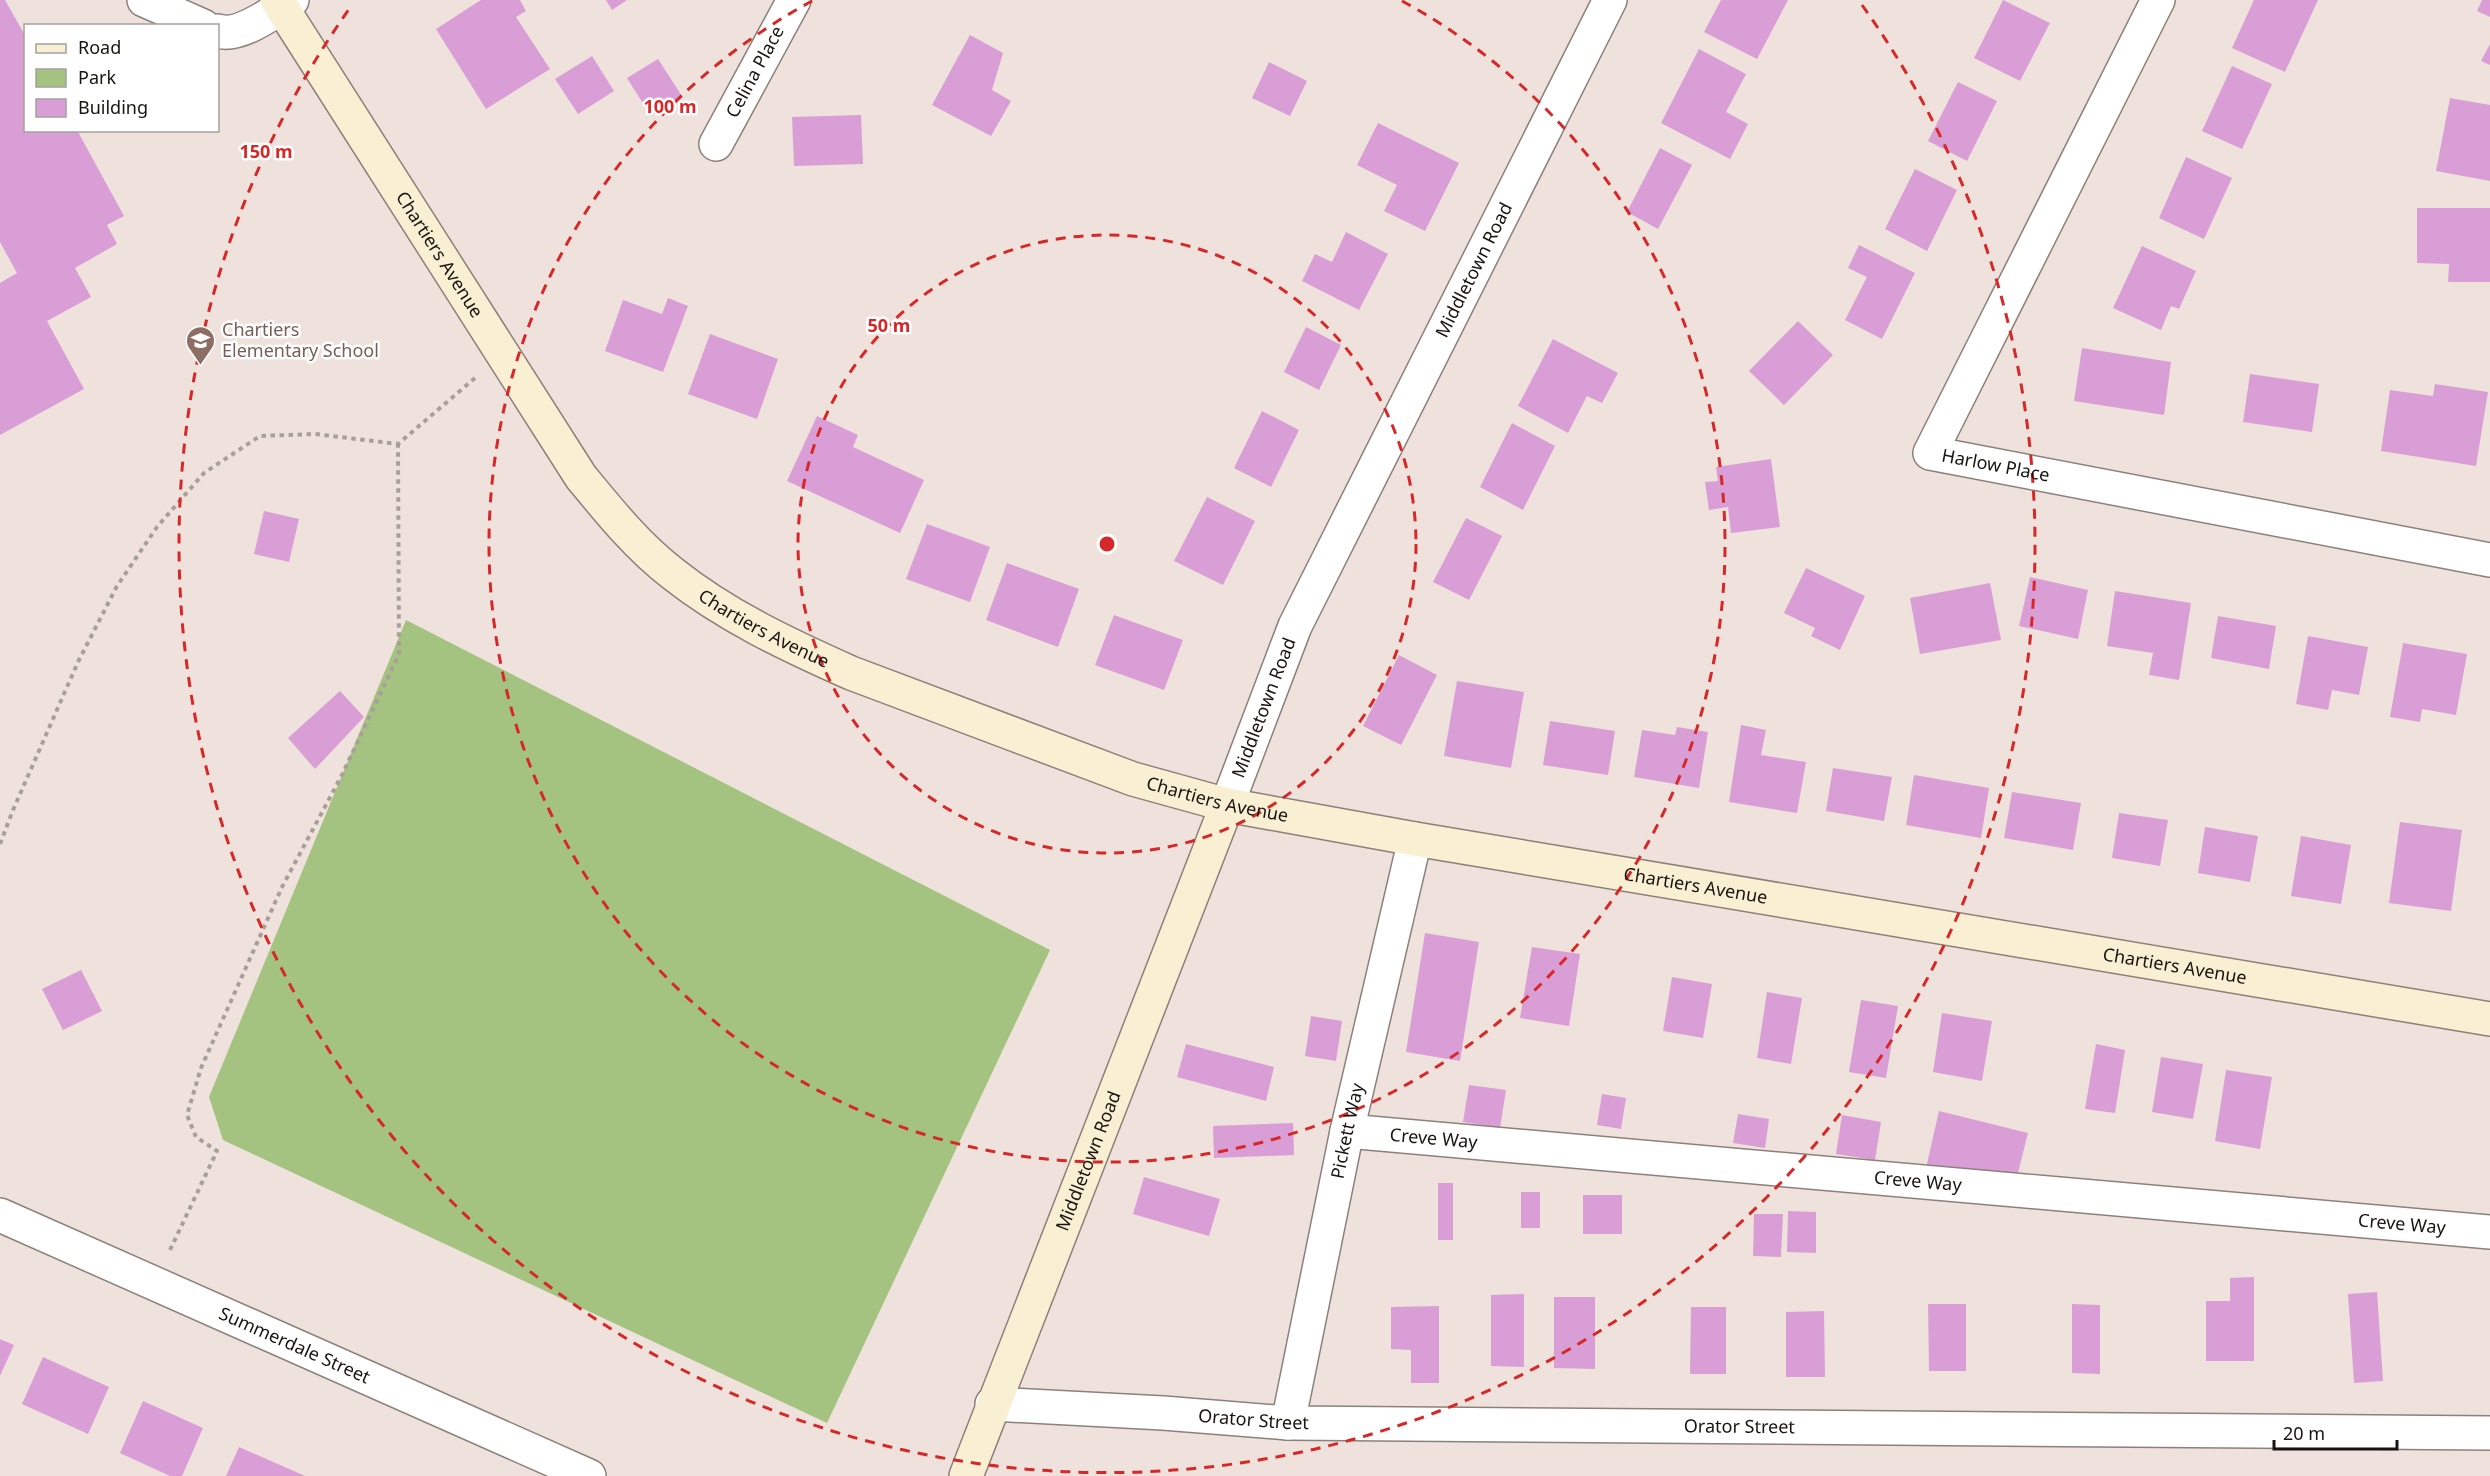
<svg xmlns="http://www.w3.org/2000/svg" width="2490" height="1476" font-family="'Noto Sans',sans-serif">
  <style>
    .green { fill: #a5c380 }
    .building { fill: #da9ed7 }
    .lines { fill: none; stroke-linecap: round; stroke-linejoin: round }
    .street-casing { stroke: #8c807b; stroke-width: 36 }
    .secondary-casing { stroke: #8c807b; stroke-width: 36 }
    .path { stroke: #a99f9a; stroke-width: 4; stroke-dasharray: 4.5 4.5; stroke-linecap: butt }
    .street { stroke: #fff; stroke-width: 33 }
    .secondary { stroke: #f9efd2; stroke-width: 33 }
    .ring { fill: none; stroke: #d62828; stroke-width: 3; stroke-dasharray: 10 8 }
    .labels { text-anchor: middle; stroke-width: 5; stroke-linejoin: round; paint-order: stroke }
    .street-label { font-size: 18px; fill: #181412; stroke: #fff }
    .education-label { font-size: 18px; fill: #785e54; stroke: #fff; text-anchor: start }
    .centre { fill: #d62828; stroke: #fff; stroke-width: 3 }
    .ring-label { font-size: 18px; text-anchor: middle; font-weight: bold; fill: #d62828; stroke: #fff; stroke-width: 5; stroke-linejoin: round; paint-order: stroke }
  </style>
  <rect width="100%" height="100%" fill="#efe2dc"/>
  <polygon class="green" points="406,620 1050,950 827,1423 223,1140 209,1097"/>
  <g class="building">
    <polygon points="0,0 5,0 26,37 26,130 77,130 124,216 107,225 117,244 75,268 91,297 47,321 84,389 0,435 0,283 17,273 0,242"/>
    <polygon points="481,0 520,0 526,11 516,17 550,69 486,109 436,29"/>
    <polygon points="606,0 627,0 612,10"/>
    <polygon points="1721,0 1788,0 1757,59 1704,32"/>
    <polygon points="2003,0 2050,23 2020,81 1974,58"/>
    <polygon points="2254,0 2318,0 2285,72 2232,48"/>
    <polygon points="2482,0 2490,0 2490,17 2477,11"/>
    <polygon points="970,35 1003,53 992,90 1011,101 991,136 932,105"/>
    <polygon points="2490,44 2490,65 2481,61"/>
    <polygon points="1699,49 1746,74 1726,112 1748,124 1730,159 1661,123"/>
    <polygon points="592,56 614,91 578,114 555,79"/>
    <polygon points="658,59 682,96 651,116 627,78"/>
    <polygon points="1269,62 1307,81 1290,116 1252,98"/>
    <polygon points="2232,66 2272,84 2242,149 2202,131"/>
    <polygon points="1958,82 1997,101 1967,161 1928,141"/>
    <polygon points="2450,98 2490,105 2490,181 2436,171"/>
    <polygon points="861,115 863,164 794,166 792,117"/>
    <polygon points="1378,123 1459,163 1425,231 1384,211 1397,185 1357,165"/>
    <polygon points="1660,148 1692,165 1658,229 1627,212"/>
    <polygon points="2186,157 2232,178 2204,239 2159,218"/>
    <polygon points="1915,169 1957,190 1927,251 1885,229"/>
    <polygon points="2417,208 2490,208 2490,282 2448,282 2449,264 2417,263"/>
    <polygon points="1346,232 1388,254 1359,310 1302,281 1315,254 1332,262"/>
    <polygon points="1859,245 1915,273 1882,339 1845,320 1867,277 1848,268"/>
    <polygon points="2142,246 2196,271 2179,309 2171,306 2161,330 2113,308"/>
    <polygon points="668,298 688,306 663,372 605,351 623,300 662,314"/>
    <polygon points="1798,321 1833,355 1784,405 1749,371"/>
    <polygon points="1306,327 1341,345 1319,390 1284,372"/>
    <polygon points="710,334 778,359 757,419 688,394"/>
    <polygon points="1553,339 1618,373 1602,403 1587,396 1568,433 1518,406"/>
    <polygon points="2082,348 2171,362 2164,415 2074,401"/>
    <polygon points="2250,374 2319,384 2312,432 2243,422"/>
    <polygon points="2435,384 2488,392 2476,466 2381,451 2390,390 2433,396"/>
    <polygon points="1262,411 1299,430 1271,487 1234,468"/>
    <polygon points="817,416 858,435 853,447 924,480 900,533 787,481"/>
    <polygon points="1512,423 1555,446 1523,510 1480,487"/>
    <polygon points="1771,459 1780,527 1731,533 1728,507 1709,510 1705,482 1718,481 1716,467"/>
    <polygon points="1207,497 1255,521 1223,585 1174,561"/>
    <polygon points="264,511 299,519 289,562 254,554"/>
    <polygon points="1466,518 1502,536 1469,600 1433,582"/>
    <polygon points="927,524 990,547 970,602 906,579"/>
    <polygon points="1007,563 1079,589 1058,647 986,620"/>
    <polygon points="1806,568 1865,596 1840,650 1811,636 1815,628 1784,613"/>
    <polygon points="2030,577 2088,590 2078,639 2019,626"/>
    <polygon points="1990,583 2001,640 1920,654 1910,598"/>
    <polygon points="2115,591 2191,603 2179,680 2149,675 2153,653 2107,646"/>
    <polygon points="1114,615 1183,640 1164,690 1095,665"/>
    <polygon points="2218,616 2276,626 2269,669 2211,658"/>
    <polygon points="2308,636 2368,647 2359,695 2332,690 2328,710 2296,704"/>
    <polygon points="2403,643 2467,654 2456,715 2422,709 2420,722 2390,717"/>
    <polygon points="1399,655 1437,675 1401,745 1363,726"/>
    <polygon points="1457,681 1524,692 1511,768 1444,756"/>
    <polygon points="340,691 364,717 315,769 288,738"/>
    <polygon points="1550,721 1615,731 1608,775 1543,765"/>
    <polygon points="1741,725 1766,730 1761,755 1806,762 1797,813 1729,802"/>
    <polygon points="1677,727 1708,732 1699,788 1634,777 1642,730 1675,735"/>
    <polygon points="1833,768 1892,777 1884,821 1826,811"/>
    <polygon points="1914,775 1989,788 1981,838 1906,825"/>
    <polygon points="2012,792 2081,803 2073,850 2004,838"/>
    <polygon points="2119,813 2168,820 2160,866 2112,858"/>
    <polygon points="2400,822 2462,830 2451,911 2389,903"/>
    <polygon points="2205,827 2258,836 2250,882 2198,873"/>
    <polygon points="2301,836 2351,845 2341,904 2291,896"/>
    <polygon points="1425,933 1479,942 1460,1061 1406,1052"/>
    <polygon points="1532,947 1580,954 1569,1026 1520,1018"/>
    <polygon points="81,970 102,1011 63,1030 42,989"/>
    <polygon points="1672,977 1712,984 1703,1038 1663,1031"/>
    <polygon points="1767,992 1802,998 1791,1064 1757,1058"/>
    <polygon points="1861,1000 1898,1006 1886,1078 1849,1072"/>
    <polygon points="1942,1013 1992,1021 1982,1081 1933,1072"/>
    <polygon points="1311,1016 1342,1021 1336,1061 1305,1056"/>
    <polygon points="1186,1044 1274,1067 1266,1101 1177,1077"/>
    <polygon points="2096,1044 2125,1050 2115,1113 2085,1109"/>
    <polygon points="2161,1057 2203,1064 2193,1119 2152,1112"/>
    <polygon points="2226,1070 2272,1077 2260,1149 2215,1141"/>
    <polygon points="1469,1085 1506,1090 1500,1128 1463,1122"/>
    <polygon points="1602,1094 1626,1098 1621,1129 1597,1125"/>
    <polygon points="1939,1111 2028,1133 2014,1189 1926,1168"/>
    <polygon points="1738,1114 1769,1119 1765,1148 1733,1143"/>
    <polygon points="1842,1115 1881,1122 1875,1160 1836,1154"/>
    <polygon points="1293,1123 1294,1155 1214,1158 1213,1126"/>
    <polygon points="1144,1177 1220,1199 1209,1236 1133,1214"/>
    <rect x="1438" y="1183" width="15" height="57"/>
    <rect x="1521" y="1192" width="19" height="36"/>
    <rect x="1583" y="1195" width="39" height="39"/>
    <polygon points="1788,1211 1816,1212 1816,1253 1787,1252"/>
    <polygon points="1754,1214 1783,1214 1781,1257 1753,1256"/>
    <polygon points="2254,1277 2254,1361 2206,1361 2206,1301 2230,1301 2230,1278"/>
    <polygon points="2377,1292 2383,1381 2354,1383 2348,1294"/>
    <polygon points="1524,1294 1524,1367 1491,1366 1491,1295"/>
    <polygon points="1554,1297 1595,1297 1595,1369 1554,1368"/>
    <polygon points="1928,1304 1966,1304 1966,1371 1929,1371"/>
    <polygon points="2072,1304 2100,1305 2100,1374 2072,1373"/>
    <polygon points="1439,1306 1439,1383 1411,1383 1411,1350 1391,1349 1391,1307"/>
    <polygon points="1691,1307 1726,1307 1726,1374 1690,1374"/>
    <polygon points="1824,1311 1825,1377 1786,1377 1786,1312"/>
    <polygon points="0,1339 14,1345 0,1376"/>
    <polygon points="43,1357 109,1387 88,1434 22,1404"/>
    <polygon points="143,1401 203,1428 182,1476 170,1476 120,1453"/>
    <polygon points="239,1447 305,1476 226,1476"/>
  </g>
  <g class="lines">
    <defs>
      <g id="street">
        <polyline points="144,0 203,26"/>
        <path id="s1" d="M2158,0L1930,453L2490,560"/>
        <path d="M218,31C239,38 274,12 292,0"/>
        <path id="s2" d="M716,144L794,0"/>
        <path id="s3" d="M1227,805L1295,626L1610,0"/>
        <path id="s4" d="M1347,1131L2490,1232"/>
        <path id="s5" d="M0,1215L589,1476"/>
        <path id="s6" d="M992,1404L1163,1413L1288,1423L2490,1433"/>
        <path id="s7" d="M1288,1423L1347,1131L1415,839"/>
      </g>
      <g id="secondary">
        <path id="s8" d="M277,0L581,477C609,511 637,546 672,573C726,616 788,645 851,673L1133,779L1227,805L1415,839L2490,1019"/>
        <path id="s9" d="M966,1476L1227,805"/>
      </g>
    </defs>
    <use href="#street" class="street-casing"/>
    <use href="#secondary" class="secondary-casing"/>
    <g class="path">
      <polyline points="0,844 13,810 78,662 117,586 157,527 204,473 260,436 315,434 398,444 475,378"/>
      <polyline points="170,1250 217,1151 196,1137 187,1115 201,1068 282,887 342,775 399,654 398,444"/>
    </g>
    <use href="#street" class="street"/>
    <use href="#secondary" class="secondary"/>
  </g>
  <g class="ring">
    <circle cx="1107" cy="544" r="309"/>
    <path d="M1402 1A618 618 0 1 1 812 1"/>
    <path d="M1862 5A928 928 0 1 1 352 5"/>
  </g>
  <defs>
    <symbol id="school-pin" viewBox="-11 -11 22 30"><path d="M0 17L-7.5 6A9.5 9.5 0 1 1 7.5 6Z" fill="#8d6e63" stroke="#fff"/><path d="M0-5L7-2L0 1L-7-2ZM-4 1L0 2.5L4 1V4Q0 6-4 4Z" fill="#fff"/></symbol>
  </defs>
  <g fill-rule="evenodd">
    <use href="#school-pin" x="184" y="324" width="33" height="45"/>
  </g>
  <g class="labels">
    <g class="street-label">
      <text dy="6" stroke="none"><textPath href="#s2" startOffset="82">Celina Place</textPath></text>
      <text dy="6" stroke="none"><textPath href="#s8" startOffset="302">Chartiers Avenue</textPath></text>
      <text dy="6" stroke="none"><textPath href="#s3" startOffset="590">Middletown Road</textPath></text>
      <text dy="6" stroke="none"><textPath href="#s1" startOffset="574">Harlow Place</textPath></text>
      <text dy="6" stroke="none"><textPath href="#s8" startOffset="806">Chartiers Avenue</textPath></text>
      <text dy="6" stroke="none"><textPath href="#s3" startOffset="104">Middletown Road</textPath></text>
      <text dy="6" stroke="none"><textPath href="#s8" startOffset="1292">Chartiers Avenue</textPath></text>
      <text dy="6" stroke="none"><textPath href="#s8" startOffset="1778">Chartiers Avenue</textPath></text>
      <text dy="6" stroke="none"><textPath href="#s8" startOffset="2264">Chartiers Avenue</textPath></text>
      <text dy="6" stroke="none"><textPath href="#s7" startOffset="298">Pickett Way</textPath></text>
      <text dy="6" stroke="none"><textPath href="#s4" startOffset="87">Creve Way</textPath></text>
      <text dy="6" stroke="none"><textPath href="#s9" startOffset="338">Middletown Road</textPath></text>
      <text dy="6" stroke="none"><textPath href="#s4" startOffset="573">Creve Way</textPath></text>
      <text dy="6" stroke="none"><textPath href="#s4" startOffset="1059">Creve Way</textPath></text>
      <text dy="6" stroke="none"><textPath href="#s5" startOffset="322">Summerdale Street</textPath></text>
      <text dy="6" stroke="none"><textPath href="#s6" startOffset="262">Orator Street</textPath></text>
      <text dy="6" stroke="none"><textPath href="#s6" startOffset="748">Orator Street</textPath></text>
    </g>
    <g class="education-label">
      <text x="222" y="336">Chartiers<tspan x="222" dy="21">Elementary School</tspan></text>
    </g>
  </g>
  <circle cx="1107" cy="544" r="9" class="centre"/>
  <g class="ring-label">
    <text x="670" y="113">100 m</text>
    <text x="266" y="158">150 m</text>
    <text x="889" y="332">50 m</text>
  </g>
  <rect x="24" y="24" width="195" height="108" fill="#ffffff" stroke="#a3a1a0" stroke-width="1.5"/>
  <rect x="36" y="44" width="30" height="9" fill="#f9efd2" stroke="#a3a1a0" stroke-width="1.5"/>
  <text x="78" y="54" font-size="18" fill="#181412">Road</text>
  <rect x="36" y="69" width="30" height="18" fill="#a5c380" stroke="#a3a1a0" stroke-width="1.5"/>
  <text x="78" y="84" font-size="18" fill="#181412">Park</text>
  <rect x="36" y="99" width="30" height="18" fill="#da9ed7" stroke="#a3a1a0" stroke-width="1.5"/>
  <text x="78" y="114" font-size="18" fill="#181412">Building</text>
  <path d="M2274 1440v9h123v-9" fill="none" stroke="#181412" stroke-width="3"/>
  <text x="2283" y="1440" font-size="18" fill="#181412" stroke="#ffffff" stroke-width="4.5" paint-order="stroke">20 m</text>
</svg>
